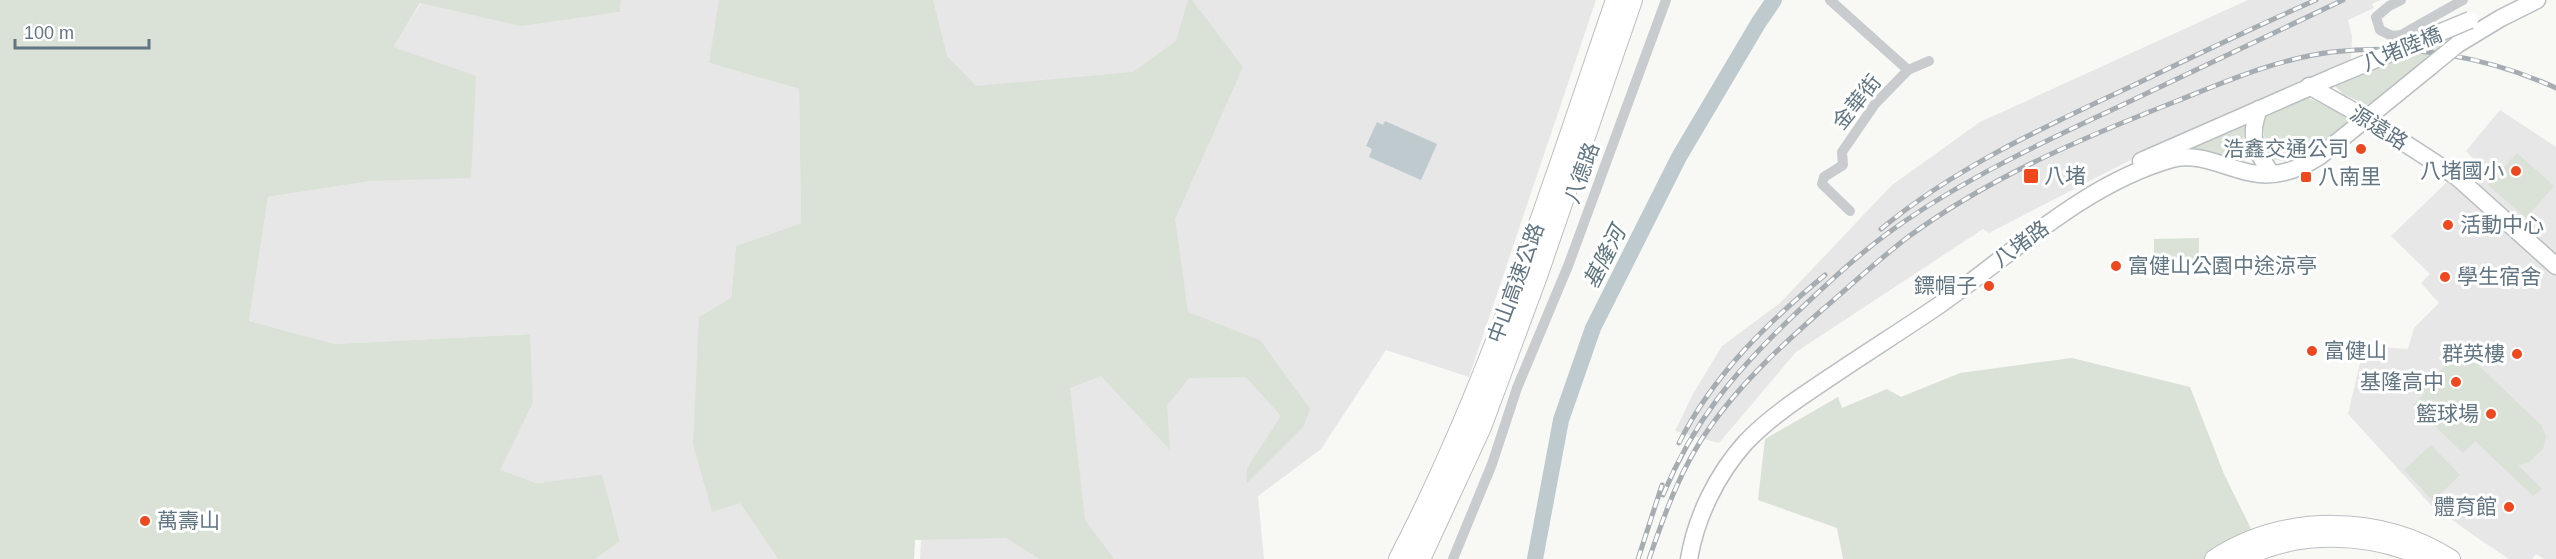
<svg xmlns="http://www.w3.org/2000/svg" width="2556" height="559" font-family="Helvetica,'Noto Sans TC',sans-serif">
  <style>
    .built { fill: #e6e7e6 }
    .green { fill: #dae1d6 }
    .water { fill: #becace }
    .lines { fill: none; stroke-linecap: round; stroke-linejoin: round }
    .river { stroke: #becace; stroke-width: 16 }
    .primary-casing { stroke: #b9bec1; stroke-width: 19 }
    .trunk-casing { stroke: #babec1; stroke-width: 20 }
    .motorway-casing { stroke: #babec1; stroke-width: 22 }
    .minor { stroke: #c8cccf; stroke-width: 10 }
    .primary { stroke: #fff; stroke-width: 16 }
    .trunk { stroke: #fff; stroke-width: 18 }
    .motorway { stroke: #fff; stroke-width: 20 }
    .rail-casing { stroke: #a6adb2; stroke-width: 5 }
    .rail { stroke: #fff; stroke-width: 3; stroke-dasharray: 9; stroke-linecap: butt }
    .primary-bridge-casing { stroke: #b9bec1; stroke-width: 19; stroke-linecap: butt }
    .primary-bridge { stroke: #fff; stroke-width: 16 }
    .poi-dot { fill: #ee481f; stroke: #fff; stroke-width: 2 }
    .labels { text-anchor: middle; stroke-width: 6; stroke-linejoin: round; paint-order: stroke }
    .street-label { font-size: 21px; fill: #617582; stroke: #fff }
    .poi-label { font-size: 21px; fill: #617582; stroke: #fff; text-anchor: end }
    .water-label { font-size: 22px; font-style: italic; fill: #5c757c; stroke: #fff }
  </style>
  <rect width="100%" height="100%" fill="#f8f8f5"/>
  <g class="built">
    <polygon points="621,0 724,0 709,63 799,89 801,223 736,246 731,298 693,445 712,511 740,502 778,559 595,559 620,540 601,476 537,483 499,470 533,403 529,334 335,344 249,321 268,197 371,181 471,177 392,47 421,3 521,25 620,12"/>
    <polygon points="898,0 1596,0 1469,377 1386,350 1321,449 1258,496 1264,559 920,559 922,523"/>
    <polygon points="2248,0 2380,0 2372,4 2374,8 2348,20 2352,36 2351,61 2185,132 1989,233 1983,229 1796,352 1719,443 1675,431 1693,394 1722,346 1780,303 1892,185 1980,122"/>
    <polygon points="2500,110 2556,147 2556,258 2469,179 2481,166 2466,151"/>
    <polygon points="2448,181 2503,224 2556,276 2556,559 2544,559 2536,554 2532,559 2509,559 2479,539 2430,504 2348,414 2364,346 2408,349 2414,328 2439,303 2421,283 2430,274 2391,236"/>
  </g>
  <g class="green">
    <polygon points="0,0 621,0 620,12 521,26 420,3 393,47 476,76 471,178 371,181 268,197 249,321 335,344 530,334 533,403 500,470 537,483 602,475 620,541 595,559 0,559"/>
    <polygon points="719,0 933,0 947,56 976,86 1133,72 1176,41 1188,0 1192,0 1243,67 1175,219 1188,312 1260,340 1310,409 1303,427 1246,484 1247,468 1281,416 1246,377 1189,378 1167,406 1170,450 1101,376 1070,388 1085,520 1114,559 1040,559 1006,538 915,540 914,559 778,559 740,503 712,512 693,445 699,317 731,298 736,246 801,223 799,89 709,63"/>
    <polygon points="2471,25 2390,91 2367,105 2343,94 2334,85"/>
    <polygon points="2302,95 2350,117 2348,122 2306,155 2287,162 2273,159 2265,147 2263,119 2272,109"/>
    <polygon points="2245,124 2243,142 2248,159 2242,162 2212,153 2187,150 2188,145"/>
    <polygon points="2517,153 2554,186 2526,218 2488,185"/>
    <polygon points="2199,238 2199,267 2154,267 2154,239"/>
    <polygon points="2072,358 2190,387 2224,474 2266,559 1843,559 1837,528 1758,500 1765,439 1838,397 1842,408 1887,389 1901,397 1960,373"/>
    <path d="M2463,360L2477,364L2541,425L2546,436L2543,449L2528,463L2518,465L2542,489L2533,496L2475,441L2463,453L2413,405L2425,393L2418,387L2426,379L2433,385C2436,370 2449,362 2463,360Z"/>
    <polygon points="2431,445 2460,475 2433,501 2404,470"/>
  </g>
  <polygon class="water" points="1385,121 1437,144 1421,180 1369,157 1372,149 1366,146 1377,122 1383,125"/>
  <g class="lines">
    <polyline class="river" points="1535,559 1561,420 1593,328 1679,157 1759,22 1774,0"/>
    <defs>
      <g id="primary">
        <polyline points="2458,44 2501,18 2537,0"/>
        <polyline points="2309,86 2366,118 2457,177 2556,266"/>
        <path d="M2259,109C2248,137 2255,150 2271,173"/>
        <polyline points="2141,161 2333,77"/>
        <path d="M1689,559C1696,517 1717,474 1746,442C1771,416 1802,396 1832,376C1866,353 1901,331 1935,308C2009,257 2083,184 2172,159C2200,152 2225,168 2252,173C2276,178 2300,169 2320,156L2431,66"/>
      </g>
      <path id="trunk" d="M2214,559C2284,513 2381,514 2451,559"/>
      <g id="motorway">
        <path d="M1399,559C1491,382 1551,189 1616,0"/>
        <polyline points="1420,559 1481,427 1537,276 1632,0"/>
        <path d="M2240,559C2296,528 2372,531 2429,559"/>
      </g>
    </defs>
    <use href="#primary" class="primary-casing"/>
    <use href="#trunk" class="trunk-casing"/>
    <use href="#motorway" class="motorway-casing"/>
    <g class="minor">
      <polyline points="1830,0 1908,70"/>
      <polyline points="2401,0 2389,6 2376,17 2380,30 2392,36 2401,35 2463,0"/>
      <polyline points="1850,211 1822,184 1824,177 1843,165 1842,152 1875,104 1908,70 1929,61"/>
      <polyline points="1453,559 1492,464 1517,388 1568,266 1666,0"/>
    </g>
    <use href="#primary" class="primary"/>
    <use href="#trunk" class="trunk"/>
    <use href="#motorway" class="motorway"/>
    <defs>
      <g id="rail">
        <path d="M1881,229C1956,167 2046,126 2134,85C2194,56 2254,27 2316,0"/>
        <path d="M1679,443C1713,375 1767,323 1825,275"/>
        <path d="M1663,495C1694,420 1735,372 1792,317C1825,286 1858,254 1895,228C1964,179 2041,143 2118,107C2193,71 2268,36 2343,0"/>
        <polyline points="1638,559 1662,485"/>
        <path d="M1649,559C1665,513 1681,467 1710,427C1742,382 1781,346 1822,310C1850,286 1878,260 1908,237C1990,177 2082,138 2177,101C2227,81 2277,59 2332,52C2408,43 2486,56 2556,88"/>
      </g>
    </defs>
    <use href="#rail" class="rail-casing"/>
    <use href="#rail" class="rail"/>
    <defs>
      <g id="primary-bridge">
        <polyline points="2431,66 2458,44"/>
        <polyline points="2333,77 2470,20"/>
      </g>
    </defs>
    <use href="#primary-bridge" class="primary-bridge-casing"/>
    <use href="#primary-bridge" class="primary-bridge"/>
  </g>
  <g class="poi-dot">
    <circle cx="2361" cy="149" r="6"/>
    <circle cx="2516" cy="171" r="6"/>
    <rect x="2023" y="168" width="16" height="16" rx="3"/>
    <rect x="2300" y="171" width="12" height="12" rx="3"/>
    <circle cx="2448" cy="225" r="6"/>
    <circle cx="2116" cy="266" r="6"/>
    <circle cx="2445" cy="277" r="6"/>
    <circle cx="1989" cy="286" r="6"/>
    <circle cx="2312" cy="351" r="6"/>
    <circle cx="2517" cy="354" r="6"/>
    <circle cx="2456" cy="382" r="6"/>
    <circle cx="2491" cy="414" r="6"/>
    <circle cx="2509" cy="507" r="6"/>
    <circle cx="145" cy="521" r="6"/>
  </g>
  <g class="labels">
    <g class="street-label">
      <text transform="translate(2402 49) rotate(-22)" y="7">八堵陸橋</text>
      <text transform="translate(1857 102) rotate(-51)" y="7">金華街</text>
      <text transform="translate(2379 128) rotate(32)" y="7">源遠路</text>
      <text transform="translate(1582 173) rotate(-70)" y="7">八德路</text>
      <text transform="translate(2021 244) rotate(-36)" y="7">八堵路</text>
      <text transform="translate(1516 283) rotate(-70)" y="7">中山高速公路</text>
    </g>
    <g class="poi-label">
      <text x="2349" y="156">浩鑫交通公司</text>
      <text x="2504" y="178">八堵國小</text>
      <text x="2044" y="183" text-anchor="start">八堵</text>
      <text x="2318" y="184" text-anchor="start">八南里</text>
      <text x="2460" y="232" text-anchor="start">活動中心</text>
      <text x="2128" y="273" text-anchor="start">富健山公園中途涼亭</text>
      <text x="2457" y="284" text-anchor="start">學生宿舍</text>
      <text x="1977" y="293">鏢帽子</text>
      <text x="2324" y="358" text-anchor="start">富健山</text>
      <text x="2505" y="361">群英樓</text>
      <text x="2444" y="389">基隆高中</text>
      <text x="2479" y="421">籃球場</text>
      <text x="2497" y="514">體育館</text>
      <text x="157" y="528" text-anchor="start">萬壽山</text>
    </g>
    <g class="water-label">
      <text transform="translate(1604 257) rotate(-63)" y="8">基隆河</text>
    </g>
  </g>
  <path d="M15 39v9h134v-9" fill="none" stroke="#617582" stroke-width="3"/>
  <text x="24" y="39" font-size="18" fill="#617582" stroke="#ffffff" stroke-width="4.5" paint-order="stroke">100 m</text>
</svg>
